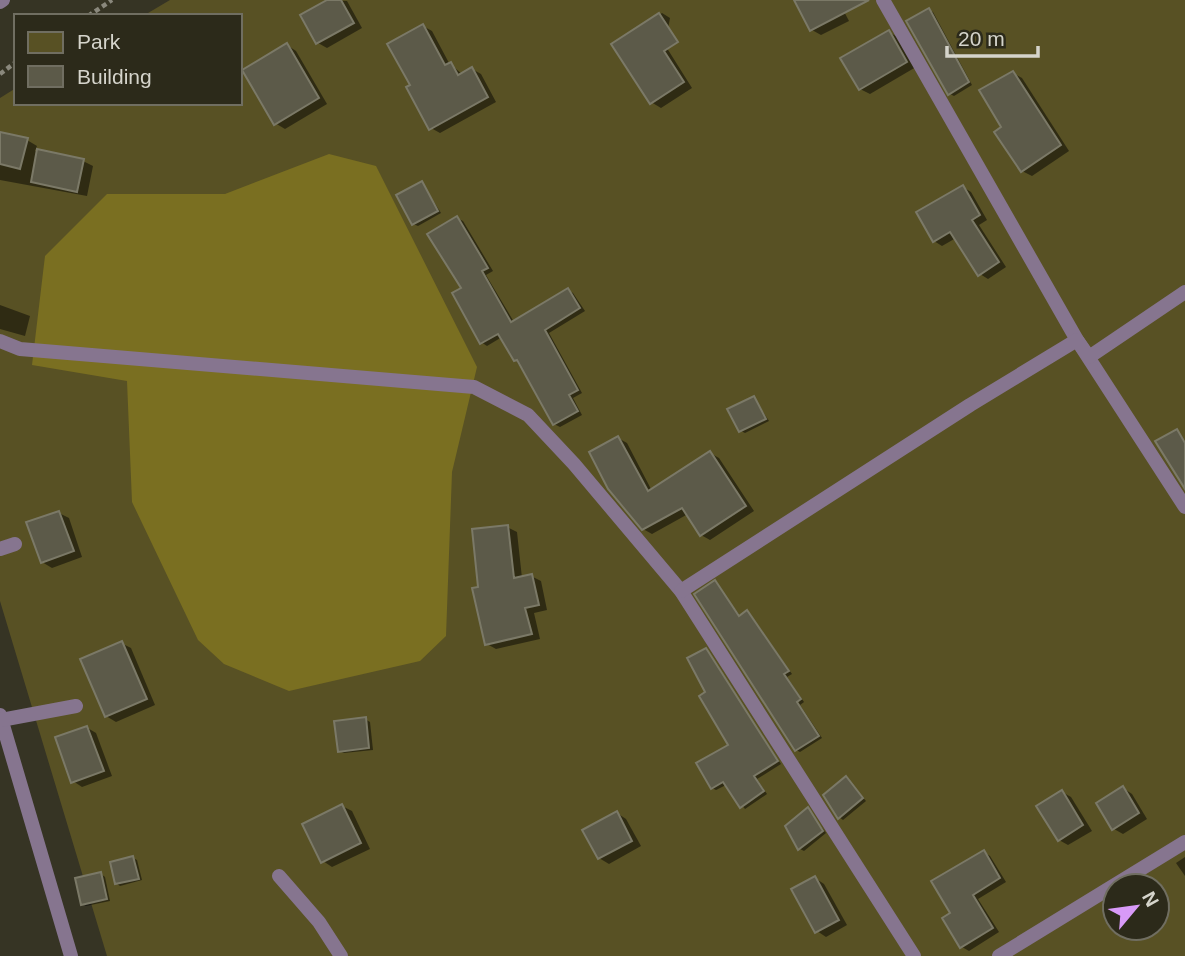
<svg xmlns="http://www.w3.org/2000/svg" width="1185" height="956" font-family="Arial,sans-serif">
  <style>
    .green { fill: #585124; fill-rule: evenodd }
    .forest { fill: #7a6f21 }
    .shadow { fill: #0007 }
    .building { fill: #5c5a49; stroke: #7b7967; stroke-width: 2 }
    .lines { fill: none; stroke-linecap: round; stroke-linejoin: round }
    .path { stroke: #8a887c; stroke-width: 4.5; stroke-dasharray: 5 3.5; stroke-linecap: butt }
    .lane { stroke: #86758f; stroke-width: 14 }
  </style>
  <rect width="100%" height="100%" fill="#363424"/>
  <path class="green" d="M170,0H1185V956H107L0,601V98L16,88V103H240V16H143ZM1115,886H1157V928H1115Z"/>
  <polygon class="forest" points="329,154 376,166 477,367 452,472 446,636 420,661 289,691 224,664 198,640 132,502 127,381 32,365 45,256 107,194 225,194"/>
  <g class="shadow">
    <polygon points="330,0 347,1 362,28 327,48 318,43"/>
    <polygon points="796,0 838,0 849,21 821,35 812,30"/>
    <polygon points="929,10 933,12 972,85 954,96 950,94"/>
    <polygon points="662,13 670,18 665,45 692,88 661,108 651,102 614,44"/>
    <polygon points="423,26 432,31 449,63 462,74 472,69 481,74 496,102 440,133 431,128"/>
    <polygon points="889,32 899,38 916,67 870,94 860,89"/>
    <polygon points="287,45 296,51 327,104 285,129 275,123"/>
    <polygon points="1013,73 1022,78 1069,151 1032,176 1022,171 1003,128"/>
    <polygon points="0,134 27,140 37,146 35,151 83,161 93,166 87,196 0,180"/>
    <polygon points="422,183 441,213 418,226 413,224"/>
    <polygon points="963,187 971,192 987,220 979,225 1006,267 988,279 980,274 956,238 942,246 934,241"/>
    <polygon points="457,218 463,221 493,271 486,275 514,322 568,290 573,293 585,311 549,333 582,393 573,398 582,415 560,427 554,424 502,337 487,346 481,342 463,289"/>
    <polygon points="0,305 30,316 25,336 0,329"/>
    <polygon points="754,398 769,421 745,433 741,431"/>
    <polygon points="618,438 627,443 652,491 710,453 719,458 754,511 710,540 701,535 688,514 652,534 643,529"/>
    <polygon points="59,513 69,518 82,557 52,568 42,562"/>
    <polygon points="507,527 517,532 522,578 531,576 541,581 547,610 534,613 540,639 496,649 487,644 480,588"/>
    <polygon points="715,582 741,617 747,612 751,615 792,674 787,677 804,702 800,705 822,738 800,752 796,750"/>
    <polygon points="121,643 131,648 155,705 116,722 106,716"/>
    <polygon points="706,650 781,764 757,779 767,794 745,809 726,785 716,790 712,788 730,746"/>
    <polygon points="365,719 370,722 373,750 344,753 339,751"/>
    <polygon points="86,727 96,733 112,776 82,787 73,781"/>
    <polygon points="846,778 866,801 843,820 839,817"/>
    <polygon points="1123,788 1132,794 1147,819 1123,834 1114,829"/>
    <polygon points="1062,792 1071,797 1092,831 1068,845 1059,840"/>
    <polygon points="342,806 352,811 370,849 332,867 323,861"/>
    <polygon points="808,809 826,833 804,851 800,849"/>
    <polygon points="617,813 626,819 641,846 609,864 599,858"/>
    <polygon points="984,852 990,856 1006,882 978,899 999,932 969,951 962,947 952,913"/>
    <polygon points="1185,857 1185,876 1176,863"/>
    <polygon points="133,858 137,860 142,880 120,886 116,883"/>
    <polygon points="101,874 105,877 110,901 86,906 82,904"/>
    <polygon points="815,878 824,884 847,925 826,937 817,931"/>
  </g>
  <g class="building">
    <polygon points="327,0 341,0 354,23 316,44 300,15"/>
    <polygon points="794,0 869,0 810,31"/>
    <polygon points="929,8 969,82 948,95 906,21"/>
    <polygon points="659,13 678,42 664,51 684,82 650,104 611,44"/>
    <polygon points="423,24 445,65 451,62 458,75 472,67 488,97 429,130 406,87 410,85 387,44"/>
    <polygon points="889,30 907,62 859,90 840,58"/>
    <polygon points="287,43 319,98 274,125 242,70"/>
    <polygon points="1013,71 1061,145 1021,172 994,132 1001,127 979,90"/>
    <polygon points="0,132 28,138 20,169 0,164"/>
    <polygon points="37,149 84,159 77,192 31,182"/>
    <polygon points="422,181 438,211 412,225 396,195"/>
    <polygon points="963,185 980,215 972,220 999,262 978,276 950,232 933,242 916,212"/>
    <polygon points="457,216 488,268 482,271 511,322 568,288 580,308 545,330 578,390 569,395 578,411 553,425 517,360 514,361 498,334 480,344 452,293 461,288 427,234"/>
    <polygon points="754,396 766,419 739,432 727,409"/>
    <polygon points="1177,429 1185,443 1185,489 1155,441"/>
    <polygon points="618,436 648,491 710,451 746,506 700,536 682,508 642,530 608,489 589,452"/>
    <polygon points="59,511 74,551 41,563 26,522"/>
    <polygon points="508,525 514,578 532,574 539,605 525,608 532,634 485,645 472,588 478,587 472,529"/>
    <polygon points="715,580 739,616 747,610 789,671 784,674 801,699 797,702 819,736 795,751 694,594"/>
    <polygon points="122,641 147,699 105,717 80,659"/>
    <polygon points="706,648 778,761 754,776 764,791 740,808 723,782 711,789 696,763 728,745 699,696 705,692 687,658"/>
    <polygon points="366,717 369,748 338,752 334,721"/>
    <polygon points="87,726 104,771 71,783 55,737"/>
    <polygon points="846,776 863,798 838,819 823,795"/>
    <polygon points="1123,786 1139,813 1112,830 1096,803"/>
    <polygon points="1062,790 1083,825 1058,841 1036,806"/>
    <polygon points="342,804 361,843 321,863 302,824"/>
    <polygon points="808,807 823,831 798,850 785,826"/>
    <polygon points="617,811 632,841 598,859 582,830"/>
    <polygon points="984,850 1000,878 973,895 993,928 960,948 942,918 950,913 931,881"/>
    <polygon points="133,856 139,879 115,884 110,862"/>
    <polygon points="101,872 107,899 81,905 75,878"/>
    <polygon points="815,876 839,920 815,933 791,889"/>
  </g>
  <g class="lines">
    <g class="path">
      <polyline points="88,16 112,0"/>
      <polyline points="0,74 16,62"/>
    </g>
    <g class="lane">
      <polyline points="883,0 1077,340 1185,507"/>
      <polyline points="0,2 3,0"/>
      <polyline points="0,341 20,349 474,387 528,415 574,464 681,591 914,956"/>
      <polyline points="0,549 15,544"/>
      <polyline points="681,591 970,405 1077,340 1089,357 1185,292"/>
      <polyline points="0,715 71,956"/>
      <polyline points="1,720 76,706"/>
      <polyline points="279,876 319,922 341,956"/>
      <polyline points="999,956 1185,842"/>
    </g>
  </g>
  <rect x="14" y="14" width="228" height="91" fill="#2c2a1a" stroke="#706e61" stroke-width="2"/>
  <rect x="28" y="32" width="35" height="21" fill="#585124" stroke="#706e61" stroke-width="2"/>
  <text x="77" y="49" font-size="21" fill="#d5d4cb">Park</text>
  <rect x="28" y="66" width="35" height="21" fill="#5c5a49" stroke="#706e61" stroke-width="2"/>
  <text x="77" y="84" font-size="21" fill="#d5d4cb">Building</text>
  <g transform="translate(1136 907) rotate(61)"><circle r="33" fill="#2c2a1a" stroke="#706e61" stroke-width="2"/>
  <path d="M0-5L12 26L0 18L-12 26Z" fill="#d89af8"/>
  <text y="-10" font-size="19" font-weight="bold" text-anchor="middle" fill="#d5d4cb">N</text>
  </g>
  <path d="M947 46v10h91v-10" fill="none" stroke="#d5d4cb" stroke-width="3.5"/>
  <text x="958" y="46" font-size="21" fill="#d5d4cb" stroke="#2c2a1a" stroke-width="5" paint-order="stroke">20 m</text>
</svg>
